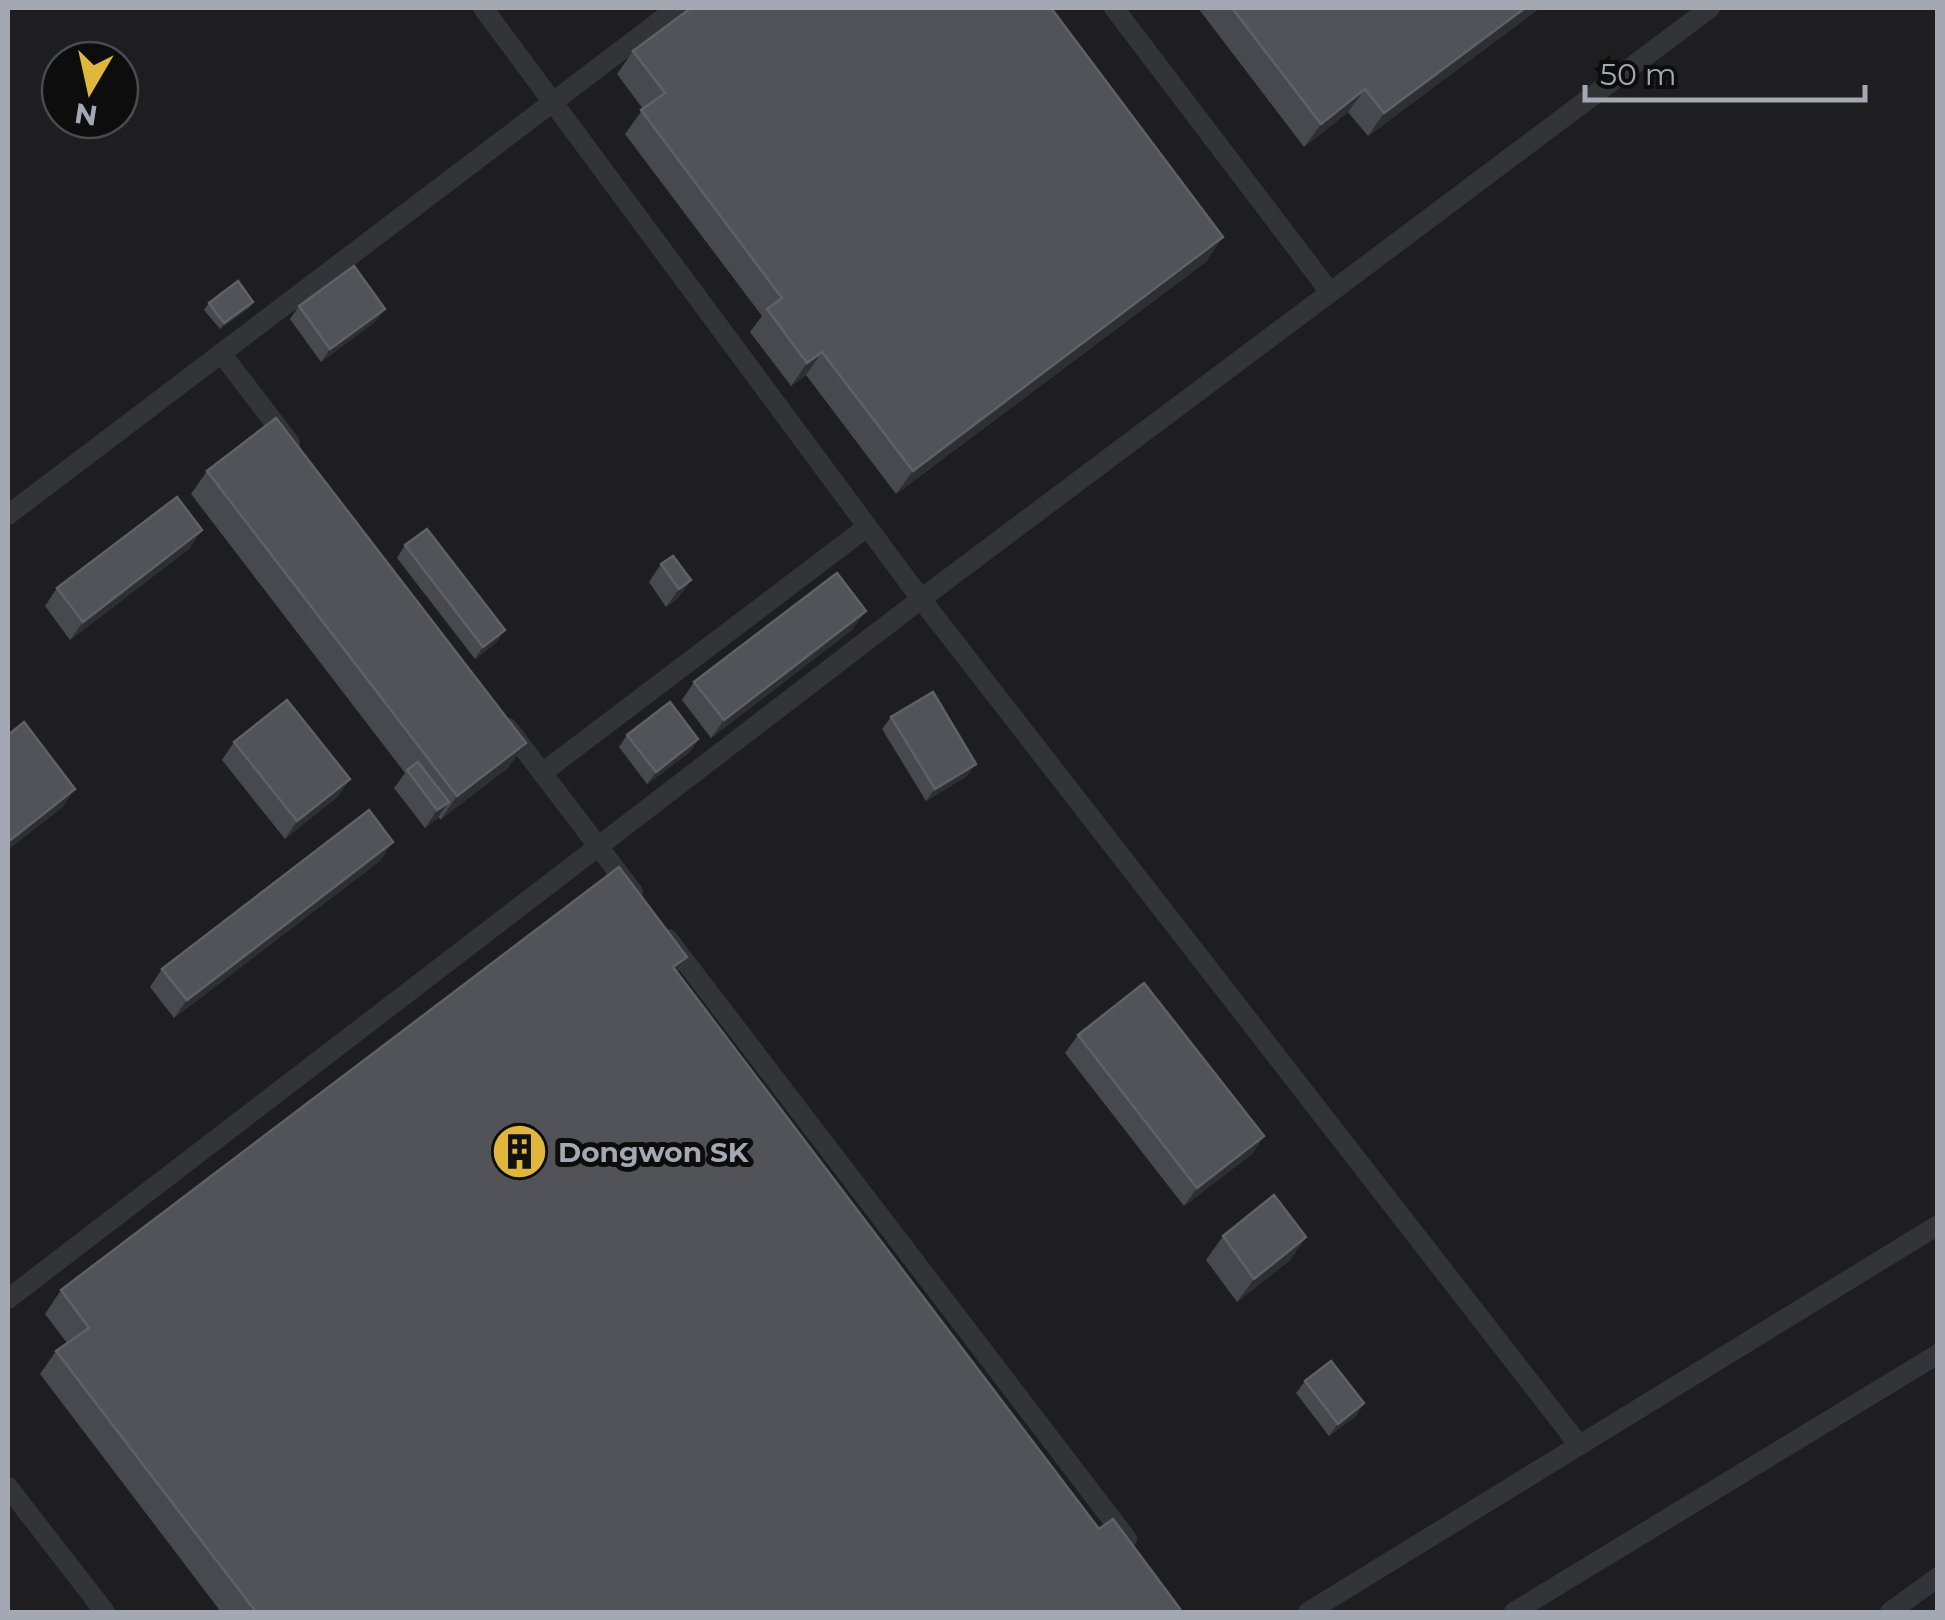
<svg xmlns="http://www.w3.org/2000/svg" width="1945" height="1620" font-family="Montserrat,sans-serif">
  <style>
    .built { fill: #1e1e20; fill-rule: evenodd }
    .lines { fill: none; stroke-linecap: round; stroke-linejoin: round }
    .lane { stroke: #333438; stroke-width: 20 }
    .wall { fill: #48494e }
    .shaded-wall { fill: #2e2f32 }
    .building { fill: #525359; stroke: #5f6167; stroke-width: 2.5 }
    .labels { text-anchor: middle; stroke-width: 10; stroke-linejoin: round; paint-order: stroke }
    .poi-label { font-size: 28px; font-weight: bold; fill: #a4a8b3; stroke: #0d0d0e; text-anchor: start }
  </style>
  <rect width="100%" height="100%" fill="#121213"/>
  <path class="built" d="M8,8H1937V1612H8ZM60,60H120V120H60Z"/>
  <g class="lines">
    <g class="lane">
      <polyline points="483,8 921,599 1579,1445"/>
      <polyline points="1114,8 1330,292"/>
      <polyline points="221,353 290,443"/>
      <polyline points="8,515 677,8"/>
      <polyline points="508,728 633,892"/>
      <polyline points="542,773 867,527"/>
      <polyline points="668,939 1127,1539"/>
      <polyline points="8,1299 921,599 1710,8"/>
      <polyline points="8,1487 105,1612"/>
      <polyline points="1308,1612 1938,1225"/>
      <polyline points="1514,1612 1938,1354"/>
      <polyline points="1890,1612 1938,1577"/>
    </g>
  </g>
  <g class="wall">
    <polygon points="1198,8 1540,8 1368,136 1348,112 1304,147"/>
    <polygon points="633,51 1207,261 896,494 806,375 791,386 750,332 762,316 625,134 643,109 617,74"/>
    <polygon points="253,302 249,308 220,329 204,310 209,303"/>
    <polygon points="299,306 376,321 321,362 290,319"/>
    <polygon points="207,471 509,767 440,820 439,817 425,828 394,788 405,773 191,494"/>
    <polygon points="405,545 497,642 475,659 397,558"/>
    <polygon points="190,548 70,640 45,606 57,588"/>
    <polygon points="661,564 691,580 678,598 666,607 649,582"/>
    <polygon points="853,629 711,738 682,700 694,682"/>
    <polygon points="891,717 967,776 926,801 882,729"/>
    <polygon points="627,735 698,739 690,752 647,784 619,747"/>
    <polygon points="234,742 350,779 337,797 285,839 222,760"/>
    <polygon points="381,860 174,1018 150,987 162,969"/>
    <polygon points="687,957 677,972 1099,1529 1180,1609 1178,1612 221,1612 40,1374 56,1351 67,1343 45,1314 61,1290"/>
    <polygon points="1078,1035 1264,1136 1252,1154 1184,1206 1065,1053"/>
    <polygon points="1223,1236 1306,1237 1290,1260 1237,1302 1206,1260"/>
    <polygon points="1305,1381 1364,1403 1356,1416 1329,1436 1296,1393"/>
  </g>
  <g class="shaded-wall">
    <polygon points="1525,8 1540,8 1368,136 1384,113"/>
    <polygon points="1365,89 1348,112 1304,147 1321,124"/>
    <polygon points="1223,237 1207,261 896,494 913,471"/>
    <polygon points="253,302 249,308 220,329 224,323"/>
    <polygon points="385,309 376,321 321,362 330,349"/>
    <polygon points="822,352 806,375 791,386 807,363"/>
    <polygon points="202,530 190,548 70,640 83,622"/>
    <polygon points="691,580 678,598 666,607 679,589"/>
    <polygon points="866,611 853,629 711,738 724,720"/>
    <polygon points="505,630 497,642 475,659 483,647"/>
    <polygon points="698,739 690,752 647,784 656,772"/>
    <polygon points="526,743 509,767 440,820 457,796"/>
    <polygon points="976,764 967,776 926,801 935,789"/>
    <polygon points="350,779 337,797 285,839 297,821"/>
    <polygon points="75,789 63,807 8,850 8,842"/>
    <polygon points="449,802 436,820 425,828 437,810"/>
    <polygon points="393,842 381,860 174,1018 187,1000"/>
    <polygon points="687,957 671,980 673,967"/>
    <polygon points="1264,1136 1252,1154 1184,1206 1197,1188"/>
    <polygon points="1306,1237 1290,1260 1237,1302 1254,1279"/>
    <polygon points="1364,1403 1356,1416 1329,1436 1338,1424"/>
  </g>
  <g class="building">
    <polygon points="691,8 1051,8 1223,237 913,471 822,352 807,363 767,309 782,298 641,110 665,93 633,51"/>
    <polygon points="1232,8 1525,8 1384,113 1365,89 1321,124"/>
    <polygon points="354,266 385,309 330,349 299,306"/>
    <polygon points="238,281 253,302 224,323 209,303"/>
    <polygon points="276,418 526,743 457,796 207,471"/>
    <polygon points="177,497 202,530 83,622 57,588"/>
    <polygon points="427,529 505,630 483,647 405,545"/>
    <polygon points="673,556 691,580 679,589 661,564"/>
    <polygon points="837,573 866,611 724,720 694,682"/>
    <polygon points="933,692 976,764 935,789 891,717"/>
    <polygon points="287,700 350,779 297,821 234,742"/>
    <polygon points="670,702 698,739 656,772 627,735"/>
    <polygon points="24,722 75,789 8,842 8,735"/>
    <polygon points="418,762 449,802 437,810 407,770"/>
    <polygon points="369,810 393,842 187,1000 162,969"/>
    <polygon points="619,867 687,957 673,967 1099,1529 1113,1519 1180,1609 1175,1612 256,1612 56,1351 89,1328 61,1290"/>
    <polygon points="1144,983 1264,1136 1197,1188 1078,1035"/>
    <polygon points="1274,1195 1306,1237 1254,1279 1223,1236"/>
    <polygon points="1331,1361 1364,1403 1338,1424 1305,1381"/>
  </g>
  <defs>
    <symbol id="building-disc" viewBox="-11 -11 22 22"><circle r="9.5" fill="#e1b63c" stroke="#0d0d0e"/><path d="M-4-6H4V6H1V3H-1V6H-4ZM-2.5-4.3h1.7v1.8h-1.7ZM.8-4.3h1.7v1.8H.8ZM-2.5-1h1.7V.8h-1.7ZM.8-1h1.7V.8H.8Z" fill="#111"/></symbol>
  </defs>
  <g fill-rule="evenodd">
    <use href="#building-disc" x="488" y="1120" width="63" height="63"/>
  </g>
  <g class="labels">
    <g class="poi-label">
      <text x="558" y="1162">Dongwon SK</text>
    </g>
  </g>
  <rect width="1945" height="1620" fill="none" stroke="#a4a8b3" stroke-width="20"/>
  <g transform="translate(90 90) rotate(189)"><circle r="48" fill="#0d0d0e" stroke="#494b50" stroke-width="2.5"/>
  <path d="M0-8L18 38L0 25L-18 38Z" fill="#e1b63c"/>
  <text y="-15" font-size="28" font-weight="bold" text-anchor="middle" fill="#a4a8b3">N</text>
  </g>
  <path d="M1585 85v15h280v-15" fill="none" stroke="#a4a8b3" stroke-width="5"/>
  <text x="1600" y="85" font-size="30" fill="#a4a8b3" stroke="#0d0d0e" stroke-width="8" paint-order="stroke">50 m</text>
</svg>
